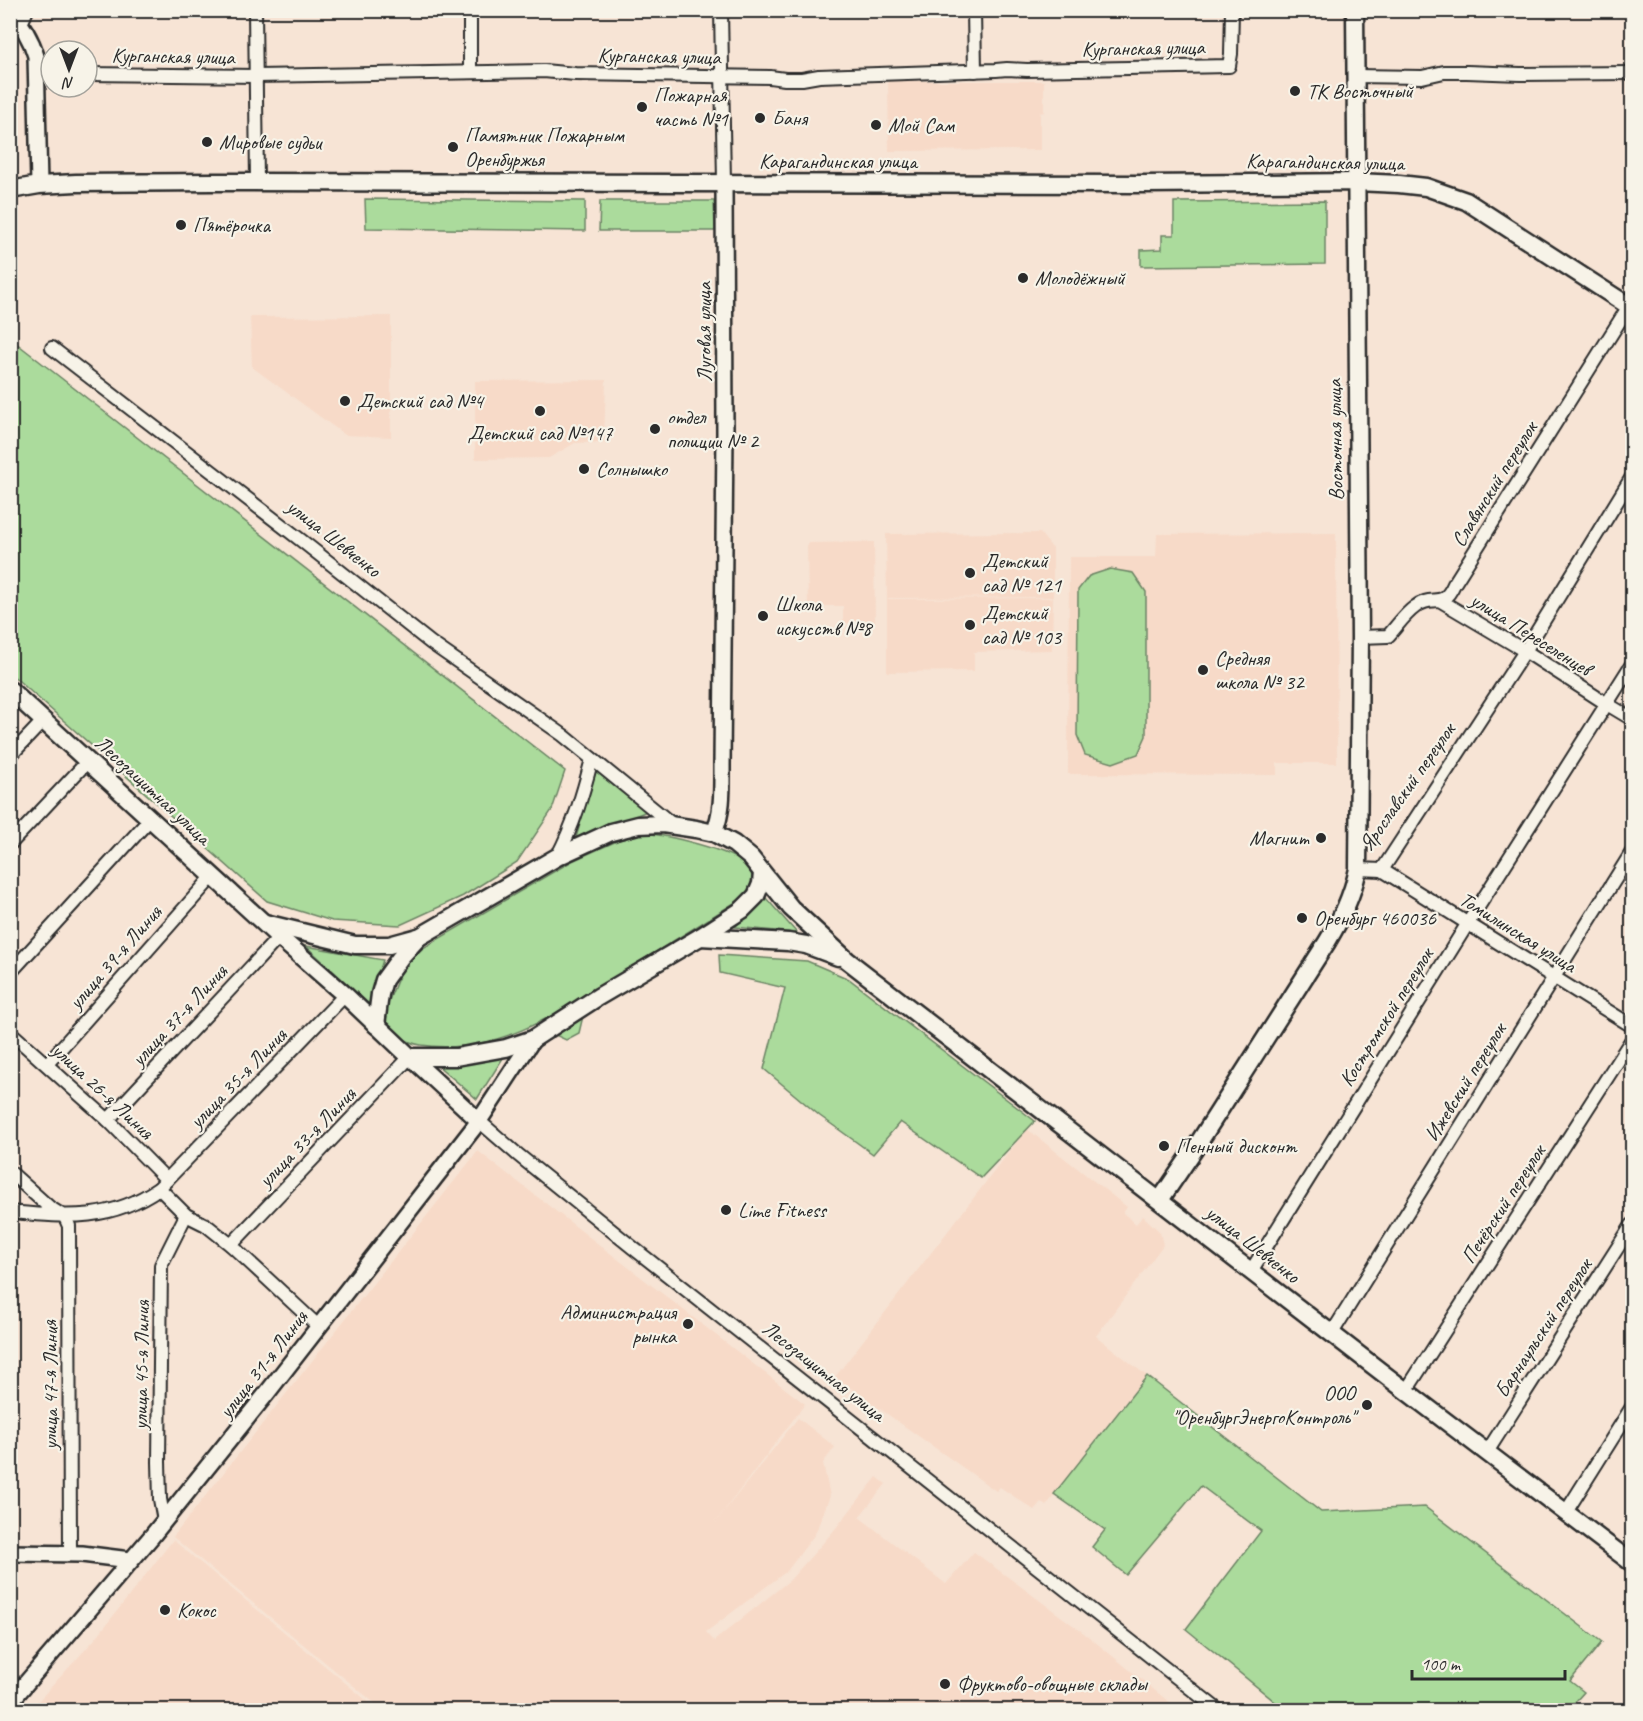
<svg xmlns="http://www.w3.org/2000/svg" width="1643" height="1721" font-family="Caveat,sans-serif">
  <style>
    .built { fill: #f7dac8 }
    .green { fill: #abdb9c; stroke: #6b8364; stroke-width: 1.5 }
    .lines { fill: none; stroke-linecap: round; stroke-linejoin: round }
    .minor-casing { stroke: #2b2b2b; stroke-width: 16 }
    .tertiary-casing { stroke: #2b2b2b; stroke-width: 20 }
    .secondary-casing { stroke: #2b2b2b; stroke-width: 21 }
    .minor { stroke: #f7f3e8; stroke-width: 12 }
    .tertiary { stroke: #f7f3e8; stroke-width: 15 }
    .secondary { stroke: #f7f3e8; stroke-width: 16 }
    .poi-dot { fill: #2b2b2b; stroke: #f7f3e8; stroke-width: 2 }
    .labels { text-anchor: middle; stroke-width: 4.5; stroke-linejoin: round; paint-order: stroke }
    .street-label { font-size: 21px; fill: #2b2b2b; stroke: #f7f3e8 }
    .poi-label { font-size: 21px; fill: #2b2b2b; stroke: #f7f3e8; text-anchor: start }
  </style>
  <rect width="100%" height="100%" fill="#f7e4d5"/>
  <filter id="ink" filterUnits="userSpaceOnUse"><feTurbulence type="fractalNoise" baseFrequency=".0167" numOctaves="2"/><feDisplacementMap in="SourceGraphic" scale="12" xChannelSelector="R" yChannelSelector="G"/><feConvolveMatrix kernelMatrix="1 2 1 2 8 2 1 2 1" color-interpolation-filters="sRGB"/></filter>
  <g filter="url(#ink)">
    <g class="built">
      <polygon points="888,81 1044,81 1044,112 1040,113 1040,150 889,151"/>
      <polygon points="391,316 391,437 345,435 252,367 250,317"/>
      <polygon points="606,380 604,442 575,443 549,458 475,459 475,381"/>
      <polygon points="1040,533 1053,549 1053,597 887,598 886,534"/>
      <polygon points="1336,533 1337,763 1277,763 1277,775 1068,774 1069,557 1156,557 1157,534"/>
      <polygon points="874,542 875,623 843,623 843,606 808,606 807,543"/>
      <polygon points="1053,598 1052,650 974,652 974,671 887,672 887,599"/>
      <polygon points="1027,1129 1127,1207 1123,1213 1136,1224 1143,1216 1160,1232 1163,1245 1096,1336 1147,1376 1046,1506 1041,1502 1034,1510 1000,1487 996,1491 835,1377"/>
      <polygon points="478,1151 805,1404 714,1524 798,1418 835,1447 823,1463 830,1496 815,1534 787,1571 706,1632 714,1641 790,1580 831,1534 877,1477 886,1484 859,1517 946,1584 974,1552 1089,1637 1179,1710 383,1710 173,1537"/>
      <polygon points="173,1540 378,1710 30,1710 95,1639"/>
    </g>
    <g class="green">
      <polygon points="365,199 585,201 585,231 366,228"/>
      <polygon points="600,201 714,201 715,231 599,231"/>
      <polygon points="1325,201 1325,264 1141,266 1141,250 1162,249 1162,235 1174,235 1174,202"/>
      <polygon points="11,339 565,771 552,810 517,862 463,896 400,925 332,921 267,901 11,674"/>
      <polygon points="1110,569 1133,573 1146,592 1146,736 1138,754 1113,763 1085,755 1077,735 1078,590 1089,576"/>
      <polygon points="596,769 647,811 575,841"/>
      <path d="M640,833C663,834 734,850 748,867C757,878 748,893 739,900C701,924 664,947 626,970C565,1009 498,1057 421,1045C408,1043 388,1033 386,1019C385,1009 390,997 394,988C397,980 401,970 407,964C411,958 418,953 423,948L572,861L619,840Z"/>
      <polygon points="765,897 797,933 735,927"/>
      <polygon points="306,946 383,960 369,1004"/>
      <polygon points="719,955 807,961 849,979 1035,1121 981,1178 900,1122 873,1154 820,1116 764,1069 785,988 720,973"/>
      <polygon points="583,1016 579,1033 566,1040 553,1034"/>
      <polygon points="503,1058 477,1099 436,1064"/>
      <polygon points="1147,1376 1321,1512 1425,1507 1602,1642 1570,1681 1584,1692 1568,1710 1285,1710 1186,1629 1261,1531 1201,1486 1126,1575 1092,1547 1105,1530 1054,1494"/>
    </g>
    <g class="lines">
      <defs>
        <g id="minor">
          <polyline points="255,10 257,182"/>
          <polyline points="721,10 724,183"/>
          <polyline points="974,10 975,71"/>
          <polyline points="21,24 27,10"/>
          <polyline points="470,71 470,10"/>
          <polyline points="37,74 51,74"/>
          <polyline points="87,74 257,76 544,71 575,74 770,77 785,79 802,79 819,76 996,70 1007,69 1027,70 1229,66 1231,54 1232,10"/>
          <polyline points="1355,76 1422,77 1444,72 1467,72 1520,74 1632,73"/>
          <polyline points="52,348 302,541 431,643 563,735 673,825"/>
          <polyline points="1441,601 1525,651 1607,704 1632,719"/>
          <path d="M1360,637L1388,636C1397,626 1405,614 1415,607C1433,593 1442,611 1454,584L1629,306"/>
          <polyline points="10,756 44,720"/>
          <polyline points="10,844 88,761"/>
          <path d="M557,857C574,825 583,793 592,759"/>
          <polyline points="1358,869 1382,870 1525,651 1632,477"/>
          <polyline points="1382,870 1632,1026"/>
          <polyline points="10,973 151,818"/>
          <polyline points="10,1032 108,1120 167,1180"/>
          <polyline points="47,1064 213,876"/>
          <polyline points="108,1120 279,937"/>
          <polyline points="479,1121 517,1154 632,1247 1218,1710"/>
          <polyline points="10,1172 49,1207 65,1217 69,1226 70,1553"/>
          <polyline points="159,1188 186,1215 206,1225 231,1245 319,1327"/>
          <path d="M10,1212C66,1217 110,1222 159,1188L345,995"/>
          <polyline points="231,1245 410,1057"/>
          <polyline points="1251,1271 1468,923 1632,664"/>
          <polyline points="1332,1333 1632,852"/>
          <polyline points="1406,1391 1632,1039"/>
          <polyline points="1487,1452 1632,1225"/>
          <polyline points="1566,1512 1632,1407"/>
          <polyline points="164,1521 160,1499 159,1462 161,1265 186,1215"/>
        </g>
        <g id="tertiary">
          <path d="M10,12C23,25 31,39 36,56L39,185"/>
          <path d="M714,833C723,811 722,789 722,766L725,432L724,183"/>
          <polyline points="410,1057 479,1121"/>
          <polyline points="10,1553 82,1554 130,1560"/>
          <polyline points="10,1702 152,1536 267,1393 479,1121 533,1039"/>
        </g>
        <g id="secondary">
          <polyline points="10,190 39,185 76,183 212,182 1146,184 1356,182 1399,184 1426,187 1466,201 1632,308"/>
          <polyline points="10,690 279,937 345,995 410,1057 456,1057 506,1048 533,1039 598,997 700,937 742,910 756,896 761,884 762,873"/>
          <polyline points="265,923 355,945 389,945 418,937"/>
          <polyline points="700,937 788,942 806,945 838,957"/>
          <polyline points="376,1025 380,994 384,980 400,958 419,937 557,857 611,832 638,825 663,824 696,829 714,833 734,844 751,858 791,908 847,960 1406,1391 1632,1563"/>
          <path d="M1160,1200L1194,1150L1327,942C1342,917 1352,897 1358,869L1360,637L1355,10"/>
        </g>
      </defs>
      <use href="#minor" class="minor-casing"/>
      <use href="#tertiary" class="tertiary-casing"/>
      <use href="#secondary" class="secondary-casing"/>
      <use href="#minor" class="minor"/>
      <use href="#tertiary" class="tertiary"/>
      <use href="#secondary" class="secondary"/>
    </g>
  </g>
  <g class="poi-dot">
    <circle cx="1295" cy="91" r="6"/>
    <circle cx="642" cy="107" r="6"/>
    <circle cx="760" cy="118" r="6"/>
    <circle cx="876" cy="125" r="6"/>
    <circle cx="207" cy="142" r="6"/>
    <circle cx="453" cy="147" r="6"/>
    <circle cx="181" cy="225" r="6"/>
    <circle cx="1023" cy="278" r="6"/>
    <circle cx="345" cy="401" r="6"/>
    <circle cx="540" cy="411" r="6"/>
    <circle cx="655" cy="429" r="6"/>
    <circle cx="584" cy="469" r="6"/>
    <circle cx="970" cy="573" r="6"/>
    <circle cx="763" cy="616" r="6"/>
    <circle cx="970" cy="625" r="6"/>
    <circle cx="1203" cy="670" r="6"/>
    <circle cx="1321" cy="838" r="6"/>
    <circle cx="1302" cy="918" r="6"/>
    <circle cx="1164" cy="1146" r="6"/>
    <circle cx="726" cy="1210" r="6"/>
    <circle cx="688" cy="1324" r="6"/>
    <circle cx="1367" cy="1405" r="6"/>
    <circle cx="165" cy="1610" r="6"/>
    <circle cx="945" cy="1684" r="6"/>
  </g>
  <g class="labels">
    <g class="street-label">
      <text transform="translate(1143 48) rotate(-1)" y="7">Курганская улица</text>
      <text transform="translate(173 56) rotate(1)" y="7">Курганская улица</text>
      <text transform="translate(659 56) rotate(1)" y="7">Курганская улица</text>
      <text x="838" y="168">Карагандинская улица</text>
      <text transform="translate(1325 162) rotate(1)" y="7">Карагандинская улица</text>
      <text transform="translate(704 332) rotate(-90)" y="7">Луговая улица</text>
      <text transform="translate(1335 440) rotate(-91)" y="7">Восточная улица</text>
      <text transform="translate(1494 484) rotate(-58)" y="7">Славянский переулок</text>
      <text transform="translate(334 538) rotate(38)" y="7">улица Шевченко</text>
      <text transform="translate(1531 634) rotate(32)" y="7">улица Переселенцев</text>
      <text transform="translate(1407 787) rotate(-55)" y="7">Ярославский переулок</text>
      <text transform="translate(153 790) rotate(43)" y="7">Лесозащитная улица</text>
      <text transform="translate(1518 932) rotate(32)" y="7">Томилинская улица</text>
      <text transform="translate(115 957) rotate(-49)" y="7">улица 39-я Линия</text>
      <text transform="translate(179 1015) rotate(-47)" y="7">улица 37-я Линия</text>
      <text transform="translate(1386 1017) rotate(-58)" y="7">Костромской переулок</text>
      <text transform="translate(238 1078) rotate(-46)" y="7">улица 35-я Линия</text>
      <text transform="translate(1465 1082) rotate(-58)" y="7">Ижевский переулок</text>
      <text transform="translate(103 1091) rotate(43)" y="7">улица 26-я Линия</text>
      <text transform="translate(307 1137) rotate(-46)" y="7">улица 33-я Линия</text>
      <text transform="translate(1503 1204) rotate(-57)" y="7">Печёрский переулок</text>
      <text transform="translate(1253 1244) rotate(38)" y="7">улица Шевченко</text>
      <text transform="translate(1543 1328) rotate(-57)" y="7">Барнаульский переулок</text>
      <text transform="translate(263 1364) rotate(-52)" y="7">улица 31-я Линия</text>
      <text transform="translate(141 1365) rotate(-89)" y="7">улица 45-я Линия</text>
      <text transform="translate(824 1371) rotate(38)" y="7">Лесозащитная улица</text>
      <text transform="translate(50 1385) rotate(-90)" y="7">улица 47-я Линия</text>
    </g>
    <g class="poi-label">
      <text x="1307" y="98">ТК Восточный</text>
      <text x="654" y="102">Пожарная<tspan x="654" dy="24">часть №1</tspan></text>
      <text x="772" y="125">Баня</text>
      <text x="888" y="132">Мой Cам</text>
      <text x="465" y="142">Памятник Пожарным<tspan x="465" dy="24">Оренбуржья</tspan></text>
      <text x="219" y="149">Мировые судьи</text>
      <text x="193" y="232">Пятёрочка</text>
      <text x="1035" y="285">Молодёжный</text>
      <text x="357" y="408">Детский сад №4</text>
      <text x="667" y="424">отдел<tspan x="667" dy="24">полиции № 2</tspan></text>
      <text x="540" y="440" text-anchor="middle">Детский сад №147</text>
      <text x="596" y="476">Солнышко</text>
      <text x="982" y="568">Детский<tspan x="982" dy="24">сад № 121</tspan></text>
      <text x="775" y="611">Школа<tspan x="775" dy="24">искусств №8</tspan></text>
      <text x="982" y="620">Детский<tspan x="982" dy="24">сад № 103</tspan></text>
      <text x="1215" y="665">Средняя<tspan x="1215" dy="24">школа № 32</tspan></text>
      <text x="1309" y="845" text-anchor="end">Магнит</text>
      <text x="1314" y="925">Оренбург 460036</text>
      <text x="1176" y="1153">Пенный дисконт</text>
      <text x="738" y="1217">Lime Fitness</text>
      <text x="676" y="1319" text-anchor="end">Администрация<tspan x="676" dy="24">рынка</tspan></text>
      <text x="1355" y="1400" text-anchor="end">ООО<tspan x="1355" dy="24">"ОренбургЭнергоКонтроль"</tspan></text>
      <text x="177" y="1617">Кокос</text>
      <text x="957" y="1691">Фруктово-овощные склады</text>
    </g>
  </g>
  <rect width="1643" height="1721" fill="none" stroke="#f7f3e8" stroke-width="36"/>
  <rect x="18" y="18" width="1607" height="1685" fill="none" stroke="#2b2b2b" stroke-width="2" filter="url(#ink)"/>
  <g transform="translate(69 69) rotate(180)"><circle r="28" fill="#f7f3e8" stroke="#a5a39c" stroke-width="1.5"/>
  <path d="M0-4.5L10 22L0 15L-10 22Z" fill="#2b2b2b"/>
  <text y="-9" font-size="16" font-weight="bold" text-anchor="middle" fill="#2b2b2b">N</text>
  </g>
  <path d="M1412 1670v9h153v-9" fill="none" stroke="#2b2b2b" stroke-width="3"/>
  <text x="1421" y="1670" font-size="18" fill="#2b2b2b" stroke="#f7f3e8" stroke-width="4.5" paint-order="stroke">100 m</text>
</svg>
